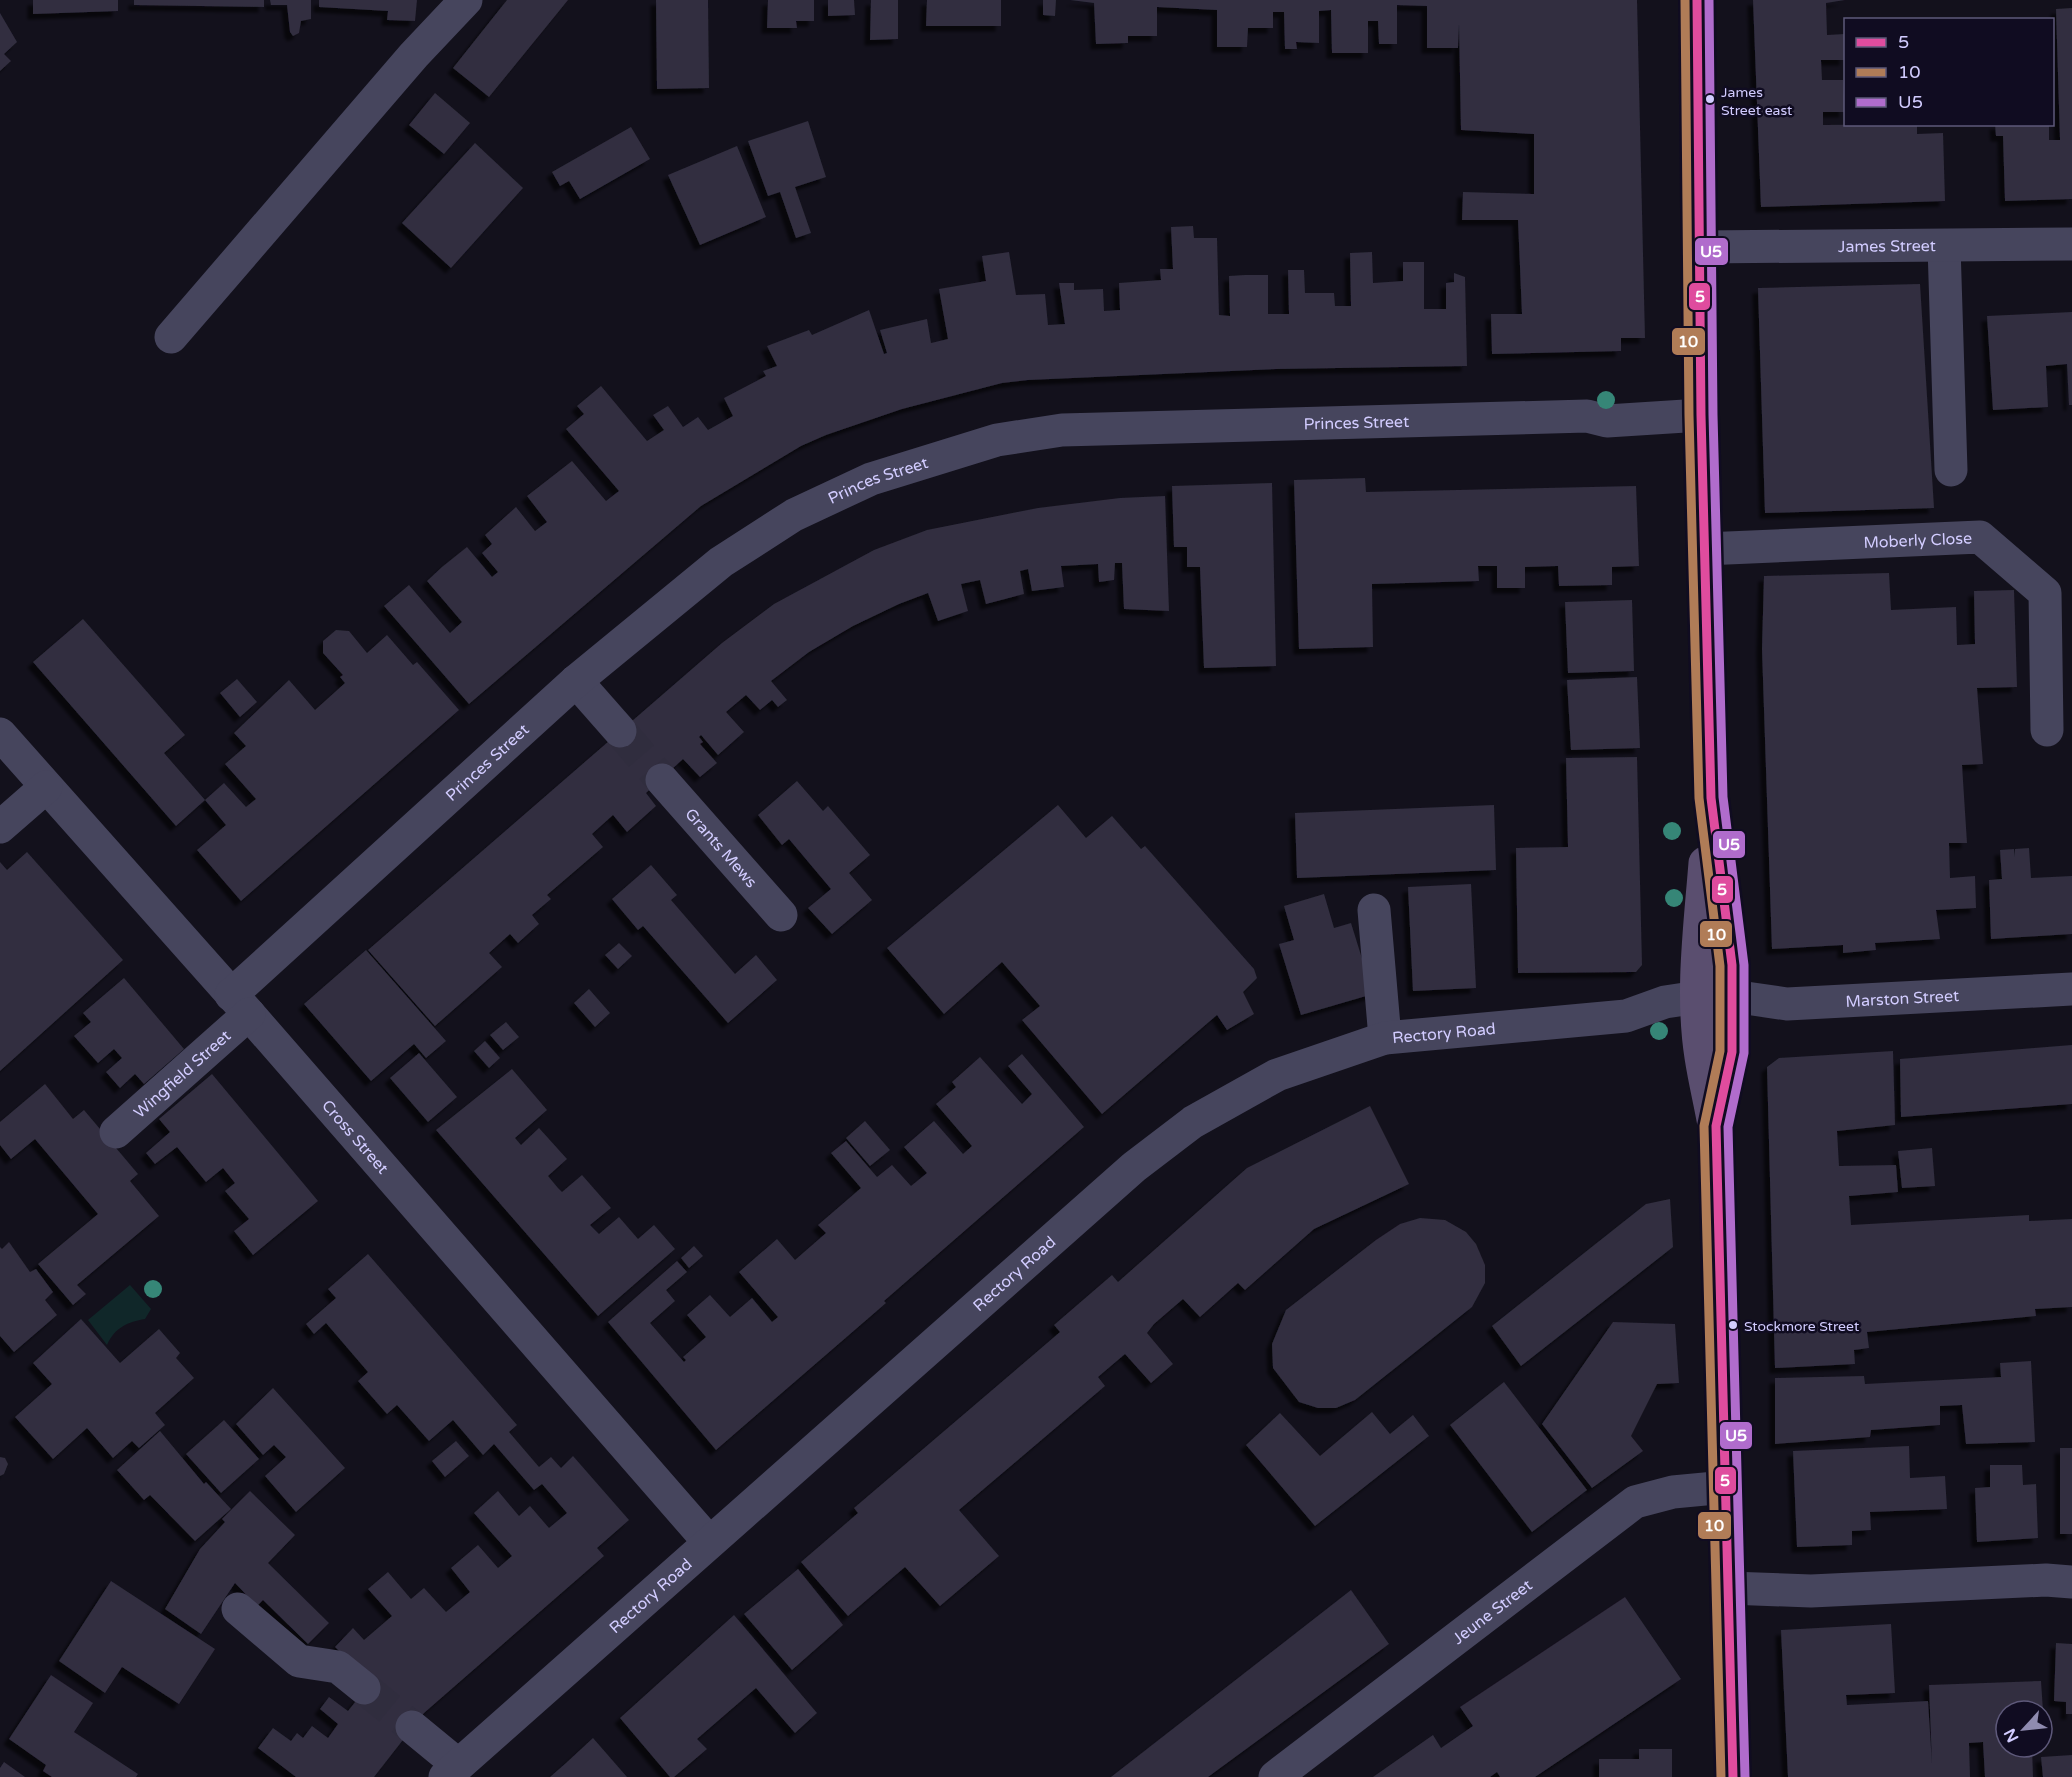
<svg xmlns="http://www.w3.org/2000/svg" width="2072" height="1777" font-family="'Varela Round',sans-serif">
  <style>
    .green { fill: #102729 }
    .building { fill: #312e3f; filter: url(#shadow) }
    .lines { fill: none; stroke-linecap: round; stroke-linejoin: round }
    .minor-tunnel { stroke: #302d3e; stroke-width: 33; stroke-dasharray: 33 16; stroke-linecap: butt }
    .minor { stroke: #46455d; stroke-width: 33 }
    .major { stroke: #5a4e6f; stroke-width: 33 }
    .bus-1-casing { stroke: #100c21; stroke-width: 14 }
    .bus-2-casing { stroke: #100c21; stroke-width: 14 }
    .bus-3-casing { stroke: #100c21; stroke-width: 14 }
    .bus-1 { stroke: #df4c9e; stroke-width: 9 }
    .bus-2 { stroke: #b07c57; stroke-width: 9 }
    .bus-3 { stroke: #b06ccc; stroke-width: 9 }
    .tree { fill: #368677 }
    .bus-dot { fill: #d2ccff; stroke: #100c21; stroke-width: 2 }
    .labels { text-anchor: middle; stroke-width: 5; stroke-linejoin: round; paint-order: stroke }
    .bus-label { font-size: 14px; fill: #d2ccff; stroke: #100c21; text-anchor: start }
    .street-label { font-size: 16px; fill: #d2ccff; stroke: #100c21 }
    .line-badge { stroke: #100c21; stroke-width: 2 }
    .badge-label { font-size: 16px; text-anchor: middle; font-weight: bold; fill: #fff }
  </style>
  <defs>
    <filter id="shadow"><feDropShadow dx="-5.5" dy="5.5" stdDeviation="1.5" flood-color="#0009"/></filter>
  </defs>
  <rect width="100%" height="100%" fill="#13111c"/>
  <path class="green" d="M130,1285L151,1309L145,1319C128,1322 115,1327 107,1345L88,1320Z"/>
  <g class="building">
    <polygon points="33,0 118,0 118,11 33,14"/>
    <polygon points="134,0 264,0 264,7 134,5"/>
    <polygon points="270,0 311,0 311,19 301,21 299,33 293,36 290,32 287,5 271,5"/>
    <polygon points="319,0 417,0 415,21 387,20 388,11 319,7"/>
    <polygon points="507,0 568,0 489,97 453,68"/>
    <polygon points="656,0 708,0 709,88 657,89"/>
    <polygon points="768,0 814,0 814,21 796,21 797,28 767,28"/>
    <polygon points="828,0 854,0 855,15 828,16"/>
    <polygon points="871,0 898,0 898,39 870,40"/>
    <polygon points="927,0 1001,0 1001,26 926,26"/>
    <polygon points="1043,0 1056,0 1055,16 1043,15"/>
    <polygon points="1070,0 1637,0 1645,338 1621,338 1621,351 1492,354 1491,314 1522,314 1518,220 1462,220 1463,192 1534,194 1534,134 1461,130 1459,24 1458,48 1427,48 1427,6 1397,5 1397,44 1379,44 1378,21 1368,21 1368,53 1332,53 1331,10 1319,11 1319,43 1296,42 1297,49 1285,49 1284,12 1273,12 1273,28 1248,28 1247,47 1217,47 1217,10 1157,7 1157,36 1128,36 1128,43 1096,44 1094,3"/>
    <polygon points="1753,0 1845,0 1826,3 1827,35 1845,34 1845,60 1821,60 1822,80 1843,80 1845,112 1823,112 1823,125 1917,124 1917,134 1943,133 1945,201 1761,207"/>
    <polygon points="2072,8 2072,199 2005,201 2003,136 1996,136 1995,124 2049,124 2049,140 2060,140 2056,9"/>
    <polygon points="0,13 17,42 4,54 11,61 0,71"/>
    <polygon points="435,93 470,123 444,154 409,125"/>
    <polygon points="808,121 826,177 795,187 811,233 796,238 780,192 768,196 748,141"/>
    <polygon points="631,127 650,159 580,199 569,181 560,186 552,172"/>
    <polygon points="475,143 523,188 451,268 402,223"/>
    <polygon points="737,146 766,217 700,245 668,175"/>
    <polygon points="1193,226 1194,238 1217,238 1219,315 1230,316 1229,276 1245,275 1268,275 1268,314 1289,314 1288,270 1304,270 1305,293 1334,293 1335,306 1351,306 1350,253 1372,252 1373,283 1403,281 1403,262 1424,262 1424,309 1446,309 1446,283 1454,282 1454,273 1465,277 1467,366 1277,369 1028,380 1002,383 902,409 826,435 801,446 701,506 469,704 384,606 409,585 450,633 462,622 427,581 442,567 467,547 492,577 498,572 482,553 492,544 485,535 516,507 535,531 547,522 527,496 572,461 606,501 619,491 566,429 584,414 577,406 601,386 647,441 664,430 653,415 668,406 683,427 698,417 708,430 733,416 724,398 766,376 763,371 777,366 767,346 809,330 812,335 869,310 884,354 887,353 880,330 927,319 931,343 948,339 939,289 986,281 982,256 1009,252 1016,295 1045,294 1048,325 1065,324 1059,283 1074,283 1074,290 1103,289 1104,311 1120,310 1119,283 1161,280 1160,269 1173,269 1171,227"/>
    <polygon points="1920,284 1934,508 1765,513 1758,288"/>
    <polygon points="2072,312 2072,405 2069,405 2067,364 2046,366 2048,407 1993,410 1987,316"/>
    <polygon points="1365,478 1366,492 1636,486 1639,566 1612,567 1612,585 1559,586 1558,566 1525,567 1525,588 1497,588 1497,566 1478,566 1479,581 1372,584 1373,647 1299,649 1294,480"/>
    <polygon points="1272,483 1276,666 1204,668 1200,567 1187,567 1187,547 1174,547 1172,486"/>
    <polygon points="1165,496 1169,611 1124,609 1122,563 1115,563 1114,580 1099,582 1098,564 1061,566 1064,587 1032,591 1028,569 1020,571 1024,594 986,604 980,580 961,584 968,611 938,621 928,593 899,604 853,626 809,652 771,681 787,700 778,707 772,700 760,710 746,695 726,712 744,732 718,755 701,735 699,737 703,742 700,744 717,763 700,777 683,759 646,793 656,806 627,832 613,815 592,834 603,847 547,895 551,899 532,915 539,924 518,943 510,934 489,953 502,967 435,1026 368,950 722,643 774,604 874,550 927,530 1038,508 1120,498"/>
    <polygon points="1889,573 1891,610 1956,607 1957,645 1975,644 1974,591 2014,590 2017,687 1977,688 1983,764 1962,765 1967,843 1949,843 1950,878 1975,876 1976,908 1936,910 1940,939 1875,943 1876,950 1843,953 1843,945 1772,949 1762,649 1764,576"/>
    <polygon points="1632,600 1634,671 1568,673 1565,602"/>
    <polygon points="83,619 185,735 164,753 205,800 176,826 33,662"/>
    <polygon points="336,630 349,631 367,653 387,635 413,665 417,662 459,710 241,901 197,850 226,825 205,800 224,783 246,807 256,799 225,764 246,746 234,733 289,680 315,710 345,683 340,677 343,675 323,653 323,641"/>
    <polygon points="1637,677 1640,748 1571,750 1567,680"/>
    <polygon points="237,679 257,702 240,717 220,693"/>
    <polygon points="1637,757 1642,965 1636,972 1518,973 1516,848 1568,847 1566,758"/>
    <polygon points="797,781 823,811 828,806 870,855 849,873 872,900 832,934 808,908 831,889 789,839 782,845 758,815"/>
    <polygon points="1058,805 1086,838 1112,816 1141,849 1145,846 1254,969 1257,978 1243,992 1254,1014 1227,1030 1217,1015 1102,1114 1022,1020 1040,1006 1002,962 944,1014 887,948"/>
    <polygon points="1494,805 1496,870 1297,878 1295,813"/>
    <polygon points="2029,848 2031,878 2072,876 2072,934 1991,939 1989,880 2002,879 2000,850 2014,849 2015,857 2015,849"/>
    <polygon points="27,852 123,960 0,1071 0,862 7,870"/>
    <polygon points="651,865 677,895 671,900 735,974 756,955 777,980 728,1023 643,926 638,930 612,899"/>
    <polygon points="1471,884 1476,988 1413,991 1408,887"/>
    <polygon points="1324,894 1334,928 1351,923 1373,994 1301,1015 1279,944 1294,940 1284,906"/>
    <polygon points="619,943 632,956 618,969 605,955"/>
    <polygon points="366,950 446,1041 426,1058 414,1044 371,1081 304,1004"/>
    <polygon points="124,978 184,1049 144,1084 135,1074 120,1088 106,1072 122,1058 114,1049 98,1063 74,1036 91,1022 83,1013"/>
    <polygon points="589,989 610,1013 595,1027 574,1003"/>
    <polygon points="506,1022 519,1037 503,1050 490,1035"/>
    <polygon points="485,1041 500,1058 489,1068 474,1051"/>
    <polygon points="2072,1045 2072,1104 1901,1117 1900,1059"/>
    <polygon points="1893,1051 1895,1125 1837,1131 1839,1166 1896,1165 1898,1192 1849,1196 1851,1225 2029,1215 2029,1221 2072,1219 2072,1307 2035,1309 2036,1316 1867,1332 1869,1348 1854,1350 1855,1364 1775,1368 1767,1067 1779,1058"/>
    <polygon points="419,1053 457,1097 428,1122 390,1078"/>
    <polygon points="1022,1054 1084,1127 884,1301 886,1303 716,1450 608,1322 677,1261 687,1272 666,1290 675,1301 650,1323 684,1362 686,1360 683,1357 706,1337 687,1315 710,1295 730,1317 752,1298 772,1322 778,1317 739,1272 777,1239 795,1260 826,1233 818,1225 861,1188 831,1153 846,1141 877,1177 892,1165 911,1186 927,1173 904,1147 934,1121 963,1154 972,1146 936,1104 956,1087 952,1082 980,1057 1022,1104 1032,1094 1008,1066"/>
    <polygon points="512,1069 547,1110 515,1138 521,1145 539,1128 567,1159 548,1176 558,1188 562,1192 582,1175 611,1208 590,1225 599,1234 619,1217 638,1239 654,1225 675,1249 598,1316 436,1130"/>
    <polygon points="212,1074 318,1201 253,1255 234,1231 249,1219 225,1191 235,1183 223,1168 206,1182 177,1147 155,1164 146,1153 170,1132 159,1119"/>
    <polygon points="45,1084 73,1119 84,1110 138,1174 130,1181 159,1216 77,1285 86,1294 73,1305 38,1264 98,1214 35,1139 11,1159 0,1145 0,1122"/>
    <polygon points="1370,1106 1409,1184 1314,1229 1245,1290 1238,1283 1200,1317 1183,1299 1154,1324 1147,1333 1173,1364 1151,1383 1125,1354 1098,1377 1105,1386 959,1510 999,1556 940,1606 905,1567 848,1616 801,1562 858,1513 854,1508 1060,1332 1054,1325 1112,1275 1118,1282 1247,1168"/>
    <polygon points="865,1121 890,1150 870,1166 846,1138"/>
    <polygon points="1932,1148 1935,1186 1902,1188 1898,1151"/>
    <polygon points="1670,1199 1673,1247 1521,1366 1492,1326 1646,1204"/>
    <polygon points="1420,1218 1445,1220 1466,1232 1476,1244 1485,1265 1485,1283 1472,1307 1355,1400 1336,1408 1318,1408 1299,1402 1273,1368 1272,1344 1286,1310 1376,1240 1400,1224"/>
    <polygon points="9,1242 30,1272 36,1269 53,1292 45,1300 57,1315 14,1352 0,1336 0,1247 2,1249"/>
    <polygon points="694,1246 703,1256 689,1268 681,1258"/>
    <polygon points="368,1254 517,1425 509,1432 539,1467 551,1457 561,1468 573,1456 629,1520 597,1548 604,1556 424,1713 374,1777 296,1777 258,1748 273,1728 291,1741 297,1733 303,1738 312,1726 328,1738 338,1724 320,1709 329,1697 348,1711 371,1682 335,1647 353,1628 364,1640 392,1616 368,1589 388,1572 411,1599 424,1588 446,1612 470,1592 451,1568 465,1556 478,1545 498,1568 512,1556 474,1513 498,1491 519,1516 530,1506 549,1528 567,1513 542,1484 534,1490 494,1444 483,1455 453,1420 429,1441 397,1405 387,1414 358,1381 368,1372 326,1323 314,1334 306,1324 336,1298 328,1289"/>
    <polygon points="81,1319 120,1363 159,1329 180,1353 176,1358 194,1378 155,1413 165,1425 139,1448 132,1441 113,1458 87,1428 53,1459 15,1417 52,1384 33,1363"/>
    <polygon points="1613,1322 1675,1324 1679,1383 1657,1384 1631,1436 1643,1451 1592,1488 1542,1424"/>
    <polygon points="2031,1361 2035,1442 1966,1444 1962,1405 1940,1406 1940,1425 1871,1430 1870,1437 1775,1444 1775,1378 1864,1376 1865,1384 2001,1377 2000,1363"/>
    <polygon points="1504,1382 1587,1490 1532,1532 1450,1425"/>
    <polygon points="273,1388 345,1468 296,1512 265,1476 286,1457 274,1445 263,1455 236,1424"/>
    <polygon points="1372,1412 1390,1434 1413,1415 1429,1436 1315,1526 1246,1445 1280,1413 1320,1456"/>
    <polygon points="224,1420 259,1459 221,1493 186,1454"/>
    <polygon points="160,1431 204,1484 206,1482 231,1509 195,1541 150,1495 144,1500 117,1470"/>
    <polygon points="456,1441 469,1456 445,1477 432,1461"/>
    <polygon points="1909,1446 1910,1478 1945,1476 1947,1509 1870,1512 1871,1530 1852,1531 1852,1545 1797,1547 1793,1451"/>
    <rect x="2060" y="1448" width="12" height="86"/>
    <polygon points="0,1457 5,1458 8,1464 4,1474 0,1476"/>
    <polygon points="1990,1465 2022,1465 2023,1485 2036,1484 2038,1538 1977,1542 1975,1488 1990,1487"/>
    <polygon points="250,1491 295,1535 268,1563 329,1623 308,1644 263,1600 257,1606 235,1583 201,1634 165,1609 200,1549 225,1522 222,1519"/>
    <polygon points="798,1569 843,1625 792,1670 744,1614"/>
    <polygon points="111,1581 215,1649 179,1704 122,1667 105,1693 59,1661"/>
    <polygon points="1351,1590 1389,1644 1208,1777 1111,1777"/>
    <polygon points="1625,1597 1681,1679 1535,1777 1500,1777 1497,1772 1490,1777 1373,1777 1433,1735 1441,1748 1473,1726 1460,1707"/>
    <polygon points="734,1615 817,1713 795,1733 756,1688 697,1739 707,1749 674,1777 670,1777 620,1718"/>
    <polygon points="1891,1624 1895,1693 1846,1695 1847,1705 1928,1701 1932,1764 1929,1685 2041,1681 2043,1711 2006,1711 2006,1747 2032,1747 2033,1777 1985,1777 1983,1742 1969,1743 1970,1777 1788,1777 1781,1630"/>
    <polygon points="2056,1643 2072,1644 2072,1714 2066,1714 2066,1702 2054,1701"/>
    <polygon points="51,1675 93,1703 74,1732 138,1774 136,1777 52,1777 43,1771 46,1765 9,1739"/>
    <polygon points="593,1738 627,1777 550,1777 566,1763"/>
    <polygon points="1639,1749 1672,1749 1672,1777 1599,1777 1599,1759 1639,1759"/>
    <polygon points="2072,1755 2072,1777 2043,1777 2041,1757"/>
    <polygon points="4,1762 25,1777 0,1777 0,1768"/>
  </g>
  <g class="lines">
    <g class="minor-tunnel">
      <polyline points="620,731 662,780"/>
      <polyline points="364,1688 412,1727"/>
    </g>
    <g class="minor">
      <polyline points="1944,246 1951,470"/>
      <path id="s1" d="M1701,247L2072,244"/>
      <polyline points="171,337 414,55 466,0"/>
      <path id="s2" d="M1704,549L1980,537L2045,593L2047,730"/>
      <polyline points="576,681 620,731"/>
      <path id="s3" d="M0,734L249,1014L709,1542"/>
      <path id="s4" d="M662,780L781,915"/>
      <polyline points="0,827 46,787"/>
      <polyline points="1374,910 1385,1038"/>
      <path id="s5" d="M231,995L576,681L721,562L794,515L871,479L997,440L1062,430L1587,416L1607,421L1701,415"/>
      <path id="s6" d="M1732,996L1787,1004L2072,989"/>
      <path id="s7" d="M116,1132L249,1014"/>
      <polyline points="1729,1588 1811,1591 2046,1580 2072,1582"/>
      <polyline points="238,1609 299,1661 338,1667 364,1688"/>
      <polyline points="412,1727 457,1764"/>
      <path id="s8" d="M445,1777L1134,1167L1193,1122L1277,1075L1385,1038L1626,1016L1665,1002L1698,997"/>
      <path id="s9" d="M1275,1777L1635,1502L1673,1492L1726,1487"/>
    </g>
    <g class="major">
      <polyline points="1697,0 1701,415 1711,798 1732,965 1732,1052 1716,1126"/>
      <path d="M1705,863C1700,927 1691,993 1701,1057C1706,1090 1715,1120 1718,1153L1733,1777"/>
    </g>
    <defs>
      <polyline id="bus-1" points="1697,0 1701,415 1711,798 1732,965 1732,1052 1716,1126 1733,1777"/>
      <polyline id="bus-2" points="1685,0 1689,415 1699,798 1720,966 1720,1051 1704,1126 1721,1777"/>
      <polyline id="bus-3" points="1709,0 1713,415 1723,797 1744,965 1744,1053 1728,1127 1745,1777"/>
    </defs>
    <use href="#bus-1" class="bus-1-casing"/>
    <use href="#bus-2" class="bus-2-casing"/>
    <use href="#bus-3" class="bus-3-casing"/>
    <use href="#bus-1" class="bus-1"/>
    <use href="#bus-2" class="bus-2"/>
    <use href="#bus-3" class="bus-3"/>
  </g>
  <g class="tree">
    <circle cx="1606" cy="400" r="9"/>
    <circle cx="1672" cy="831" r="9"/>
    <circle cx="1674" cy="898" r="9"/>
    <circle cx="1659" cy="1031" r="9"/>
    <circle cx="153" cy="1289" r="9"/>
  </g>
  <g class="bus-dot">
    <circle cx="1710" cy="99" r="5"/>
    <circle cx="1733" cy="1325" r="5"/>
  </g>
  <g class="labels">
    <g class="bus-label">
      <text x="1721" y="97">James<tspan x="1721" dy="18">Street east</tspan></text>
      <text x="1744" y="1331">Stockmore Street</text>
    </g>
    <g class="street-label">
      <text dy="6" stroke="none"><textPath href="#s1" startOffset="186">James Street</textPath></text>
      <text dy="6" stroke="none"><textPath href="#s5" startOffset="1318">Princes Street</textPath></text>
      <text dy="6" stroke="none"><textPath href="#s5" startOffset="832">Princes Street</textPath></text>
      <text dy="6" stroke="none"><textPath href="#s2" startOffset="214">Moberly Close</textPath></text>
      <text dy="6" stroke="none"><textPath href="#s5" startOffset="346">Princes Street</textPath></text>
      <text dy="6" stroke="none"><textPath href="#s4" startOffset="90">Grants Mews</textPath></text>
      <text dy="6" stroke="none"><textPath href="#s6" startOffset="171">Marston Street</textPath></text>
      <text dy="6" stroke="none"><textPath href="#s8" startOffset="1264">Rectory Road</textPath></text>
      <text dy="6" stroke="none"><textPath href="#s7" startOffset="88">Wingfield Street</textPath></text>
      <text dy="6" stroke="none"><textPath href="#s3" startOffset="537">Cross Street</textPath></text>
      <text dy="6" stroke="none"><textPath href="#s8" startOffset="760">Rectory Road</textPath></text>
      <text dy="6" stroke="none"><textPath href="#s8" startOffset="274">Rectory Road</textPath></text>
      <text dy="6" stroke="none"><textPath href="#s9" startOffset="273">Jeune Street</textPath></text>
    </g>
  </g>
  <g class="line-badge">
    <rect x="1694" y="237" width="35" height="29" rx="6" fill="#b06ccc"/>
    <rect x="1688" y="282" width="23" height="29" rx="6" fill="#df4c9e"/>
    <rect x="1671" y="327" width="35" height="29" rx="6" fill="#b07c57"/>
    <rect x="1712" y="830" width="34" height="29" rx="6" fill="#b06ccc"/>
    <rect x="1711" y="875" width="23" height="29" rx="6" fill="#df4c9e"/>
    <rect x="1699" y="920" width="34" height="28" rx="6" fill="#b07c57"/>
    <rect x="1719" y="1421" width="34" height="29" rx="6" fill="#b06ccc"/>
    <rect x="1714" y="1466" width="23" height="29" rx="6" fill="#df4c9e"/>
    <rect x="1697" y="1511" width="35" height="29" rx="6" fill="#b07c57"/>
  </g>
  <g class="badge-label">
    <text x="1711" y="257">U5</text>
    <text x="1700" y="302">5</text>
    <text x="1688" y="347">10</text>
    <text x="1729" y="850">U5</text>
    <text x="1722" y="895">5</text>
    <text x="1716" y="940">10</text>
    <text x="1736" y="1441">U5</text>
    <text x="1725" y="1486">5</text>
    <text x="1714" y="1531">10</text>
  </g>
  <rect x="1844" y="18" width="210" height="108" fill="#100c21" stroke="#5e597a" stroke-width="1.5"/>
  <rect x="1856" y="38" width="30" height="9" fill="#df4c9e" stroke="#5e597a" stroke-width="1.5"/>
  <text x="1898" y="48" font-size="18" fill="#d2ccff">5</text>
  <rect x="1856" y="68" width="30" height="9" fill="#b07c57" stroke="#5e597a" stroke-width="1.5"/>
  <text x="1898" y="78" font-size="18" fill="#d2ccff">10</text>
  <rect x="1856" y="98" width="30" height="9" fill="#b06ccc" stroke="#5e597a" stroke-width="1.5"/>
  <text x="1898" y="108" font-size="18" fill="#d2ccff">U5</text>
  <g transform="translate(2024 1729) rotate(243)"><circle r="28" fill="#100c21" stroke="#5e597a" stroke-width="1.5"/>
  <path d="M0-4.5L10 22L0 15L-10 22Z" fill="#8f8bb0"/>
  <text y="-9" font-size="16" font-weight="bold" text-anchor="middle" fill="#d2ccff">N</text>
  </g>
</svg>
